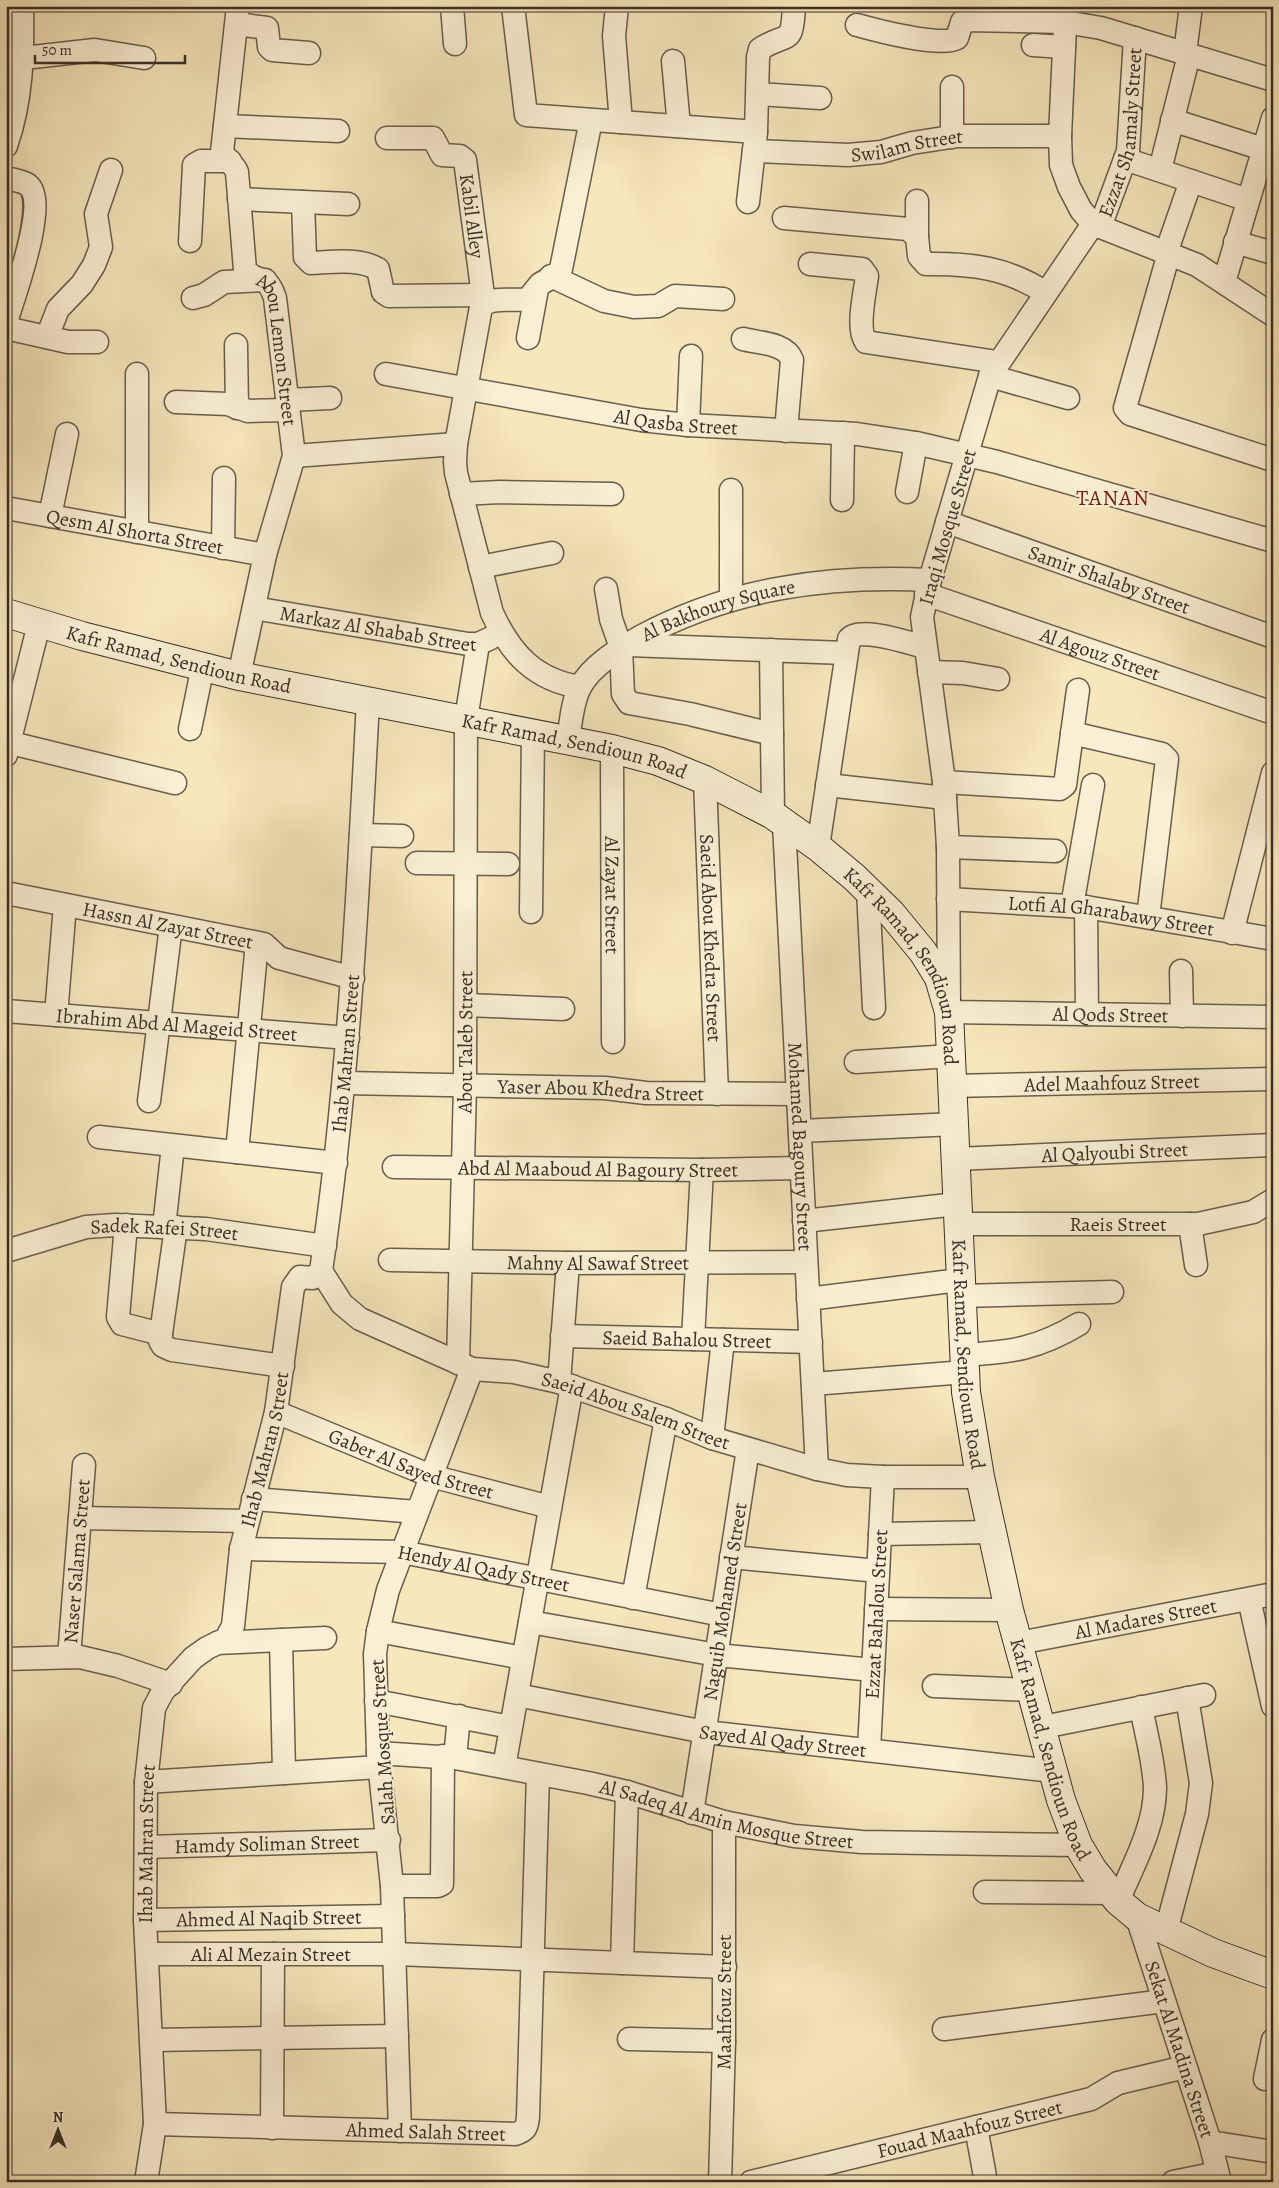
<svg xmlns="http://www.w3.org/2000/svg" width="1279" height="2188" font-family="Alegreya,serif">
  <style>
    .lines { fill: none; stroke-linecap: round; stroke-linejoin: round }
    .street-casing { stroke: #685d4c; stroke-width: 25 }
    .secondary-casing { stroke: #392f26; stroke-width: 30 }
    .street { stroke: #faefd4; stroke-width: 22 }
    .secondary { stroke: #faefd4; stroke-width: 28 }
    .labels { text-anchor: middle; stroke-width: 4; stroke-linejoin: round; paint-order: stroke }
    .street-label { font-size: 20px; fill: #392f26; stroke: #faefd4 }
    .quarter-label { font-size: 22px; letter-spacing: 1px; fill: #7a1f14; stroke: #faefd4 }
  </style>
  <rect width="100%" height="100%" fill="#f7e7bd"/>
  <filter id="stains"><feTurbulence type="fractalNoise" baseFrequency=".004" numOctaves="4"/><feColorMatrix values="0 0 0 0 .2 0 0 0 0 .09 0 0 0 0 .02 0 0 0 .5 -.17"/></filter>
  <radialGradient id="worn" r=".72"><stop offset=".6" stop-color="#630" stop-opacity="0"/><stop offset="1" stop-color="#630" stop-opacity=".3"/></radialGradient>
  <g class="lines">
    <defs>
      <g id="street">
        <path id="s1" d="M238,6L222,152C226,160 233,163 237,172L245,270C259,286 266,271 275,298L294,456L265,555L239,676"/>
        <polyline points="452,6 455,44"/>
        <polyline points="513,6 526,115 756,132"/>
        <polyline points="617,6 614,36 621,122"/>
        <polyline points="1066,6 1060,136 1061,165 1069,187 1081,210 1093,224 1197,265 1273,315"/>
        <polyline points="237,24 267,28 269,47 272,50 309,53"/>
        <path d="M857,25C875,30 943,48 957,38L962,22L968,20L1065,22L1101,28L1273,80"/>
        <polyline points="1033,45 1064,47"/>
        <polyline points="1185,53 1191,6"/>
        <polyline points="6,60 95,50 144,58"/>
        <polyline points="673,61 679,126"/>
        <polyline points="758,94 820,98"/>
        <polyline points="1172,120 1263,149"/>
        <polyline points="225,126 338,131"/>
        <polyline points="952,137 952,87"/>
        <path id="s2" d="M387,138H433L442,155L460,156L465,160L484,303"/>
        <path d="M6,146C22,100 23,54 22,6"/>
        <path id="s3" d="M754,151L848,155L881,152L912,143L957,136H1060"/>
        <polyline points="1125,159 1248,200"/>
        <polyline points="1160,170 1189,55"/>
        <path d="M6,178C13,180 23,181 28,185C49,202 13,299 6,322"/>
        <polyline points="239,199 348,204"/>
        <path d="M303,202L305,257L311,263C333,262 359,258 378,269L383,292L389,296L483,295"/>
        <path d="M748,202L756,132L758,57L760,49C789,31 792,47 794,6"/>
        <path d="M784,218L908,229L917,237L919,256L926,264C971,263 1008,268 1046,293"/>
        <path id="s4" d="M1093,224L990,376L930,580L922,617L944,782L948,847L949,1012L1273,1017"/>
        <path id="s5" d="M1100,227L1128,151L1135,38"/>
        <polyline points="917,237 917,201"/>
        <polyline points="190,241 194,165 201,161 230,161"/>
        <polyline points="1235,242 1273,253"/>
        <polyline points="1166,253 1191,181"/>
        <polyline points="1169,253 1125,408 1130,414 1273,460"/>
        <path d="M810,264L862,269L867,276C865,293 856,328 866,342L997,362"/>
        <polyline points="551,276 604,301 634,307 658,306 675,296 723,299"/>
        <polyline points="1224,282 1273,118"/>
        <polyline points="193,298 204,295 224,282 265,280"/>
        <polyline points="6,328 68,342 97,342"/>
        <polyline points="47,337 58,309 82,284 94,265 101,247 96,214 111,170"/>
        <polyline points="528,338 537,289"/>
        <path d="M743,339C759,343 786,343 792,360L786,431"/>
        <polyline points="236,345 237,408"/>
        <path id="s6" d="M386,374L641,420L688,425L857,434L916,443L997,462L1273,541"/>
        <polyline points="990,376 1068,398"/>
        <polyline points="287,400 330,398"/>
        <polyline points="176,402 228,404 248,411 288,410"/>
        <polyline points="688,425 691,356"/>
        <polyline points="294,456 456,444"/>
        <polyline points="907,492 916,443"/>
        <polyline points="461,494 500,492 612,494"/>
        <polyline points="842,500 843,433"/>
        <path id="s7" d="M6,508L265,555"/>
        <polyline points="50,516 67,434"/>
        <path id="s8" d="M947,522L1273,637"/>
        <polyline points="137,532 137,374"/>
        <polyline points="223,548 224,478"/>
        <polyline points="480,567 552,553"/>
        <polyline points="606,589 611,619 621,648 623,694 629,703 690,714 772,734"/>
        <path id="s9" d="M926,594L1273,713"/>
        <polyline points="731,600 731,490"/>
        <path id="s10" d="M254,608L468,644H478L491,638"/>
        <polyline points="628,645 846,653"/>
        <polyline points="771,650 773,815"/>
        <polyline points="929,672 963,673 998,679"/>
        <path d="M580,687C535,680 511,654 492,613L456,473L455,462L456,444L481,307C491,295 514,302 528,299L540,284L558,274L561,269L591,120"/>
        <polyline points="190,729 203,666"/>
        <polyline points="1072,733 1162,754 1167,759 1148,917"/>
        <path id="s11" d="M568,739C571,723 572,702 580,687C592,665 619,649 640,637C732,588 827,575 930,580"/>
        <polyline points="11,743 175,783"/>
        <path id="s12" d="M612,749L613,1042"/>
        <polyline points="6,755 39,624"/>
        <path id="s13" d="M705,780L717,1094"/>
        <polyline points="944,782 1060,789 1065,785 1078,690"/>
        <polyline points="827,785 945,798"/>
        <path id="s14" d="M784,823L817,1469"/>
        <polyline points="361,835 402,836"/>
        <path d="M818,847L849,639C859,626 909,643 925,647"/>
        <polyline points="948,847 1055,851"/>
        <polyline points="417,863 508,864"/>
        <polyline points="868,891 874,1008"/>
        <path id="s15" d="M6,893L264,944L279,958L353,978"/>
        <path id="s16" d="M948,899L1086,907L1273,939"/>
        <polyline points="1072,906 1093,785"/>
        <polyline points="1086,907 1087,1014"/>
        <polyline points="531,912 533,732"/>
        <polyline points="1232,933 1273,773"/>
        <polyline points="1181,971 1182,1016"/>
        <polyline points="466,1005 563,1009"/>
        <path id="s17" d="M6,1011L348,1038"/>
        <polyline points="56,1015 65,905"/>
        <polyline points="856,1062 951,1056"/>
        <path id="s18" d="M345,1083L605,1088L646,1093L797,1094"/>
        <path id="s19" d="M952,1086L1273,1079"/>
        <polyline points="149,1101 171,926"/>
        <polyline points="800,1131 955,1124"/>
        <polyline points="99,1137 336,1163"/>
        <polyline points="237,1152 257,943"/>
        <path id="s20" d="M956,1159L1273,1145"/>
        <path id="s21" d="M394,1167L702,1170L801,1168"/>
        <polyline points="804,1221 957,1204"/>
        <path id="s22" d="M958,1224H1198L1253,1212L1273,1200"/>
        <polyline points="1190,1224 1196,1265"/>
        <polyline points="126,1225 118,1317 122,1324 161,1334"/>
        <polyline points="164,1227 173,1146"/>
        <polyline points="176,1227 160,1341 163,1346 172,1350 283,1366"/>
        <path id="s23" d="M6,1251L86,1227L115,1225L206,1229L325,1246"/>
        <path id="s24" d="M390,1260L568,1263L806,1262"/>
        <path id="s25" d="M321,1271L342,1304L360,1319L472,1369L514,1372L559,1382L666,1419L712,1438L817,1469L847,1475L883,1477H980"/>
        <polyline points="961,1296 1112,1292"/>
        <polyline points="808,1299 959,1280"/>
        <path id="s26" d="M562,1336L811,1342"/>
        <polyline points="693,1339 702,1170"/>
        <path d="M964,1355C1012,1352 1037,1349 1079,1324"/>
        <path id="s27" d="M458,1363L465,1086L466,719L478,644"/>
        <polyline points="559,1382 568,1263"/>
        <polyline points="813,1384 965,1372"/>
        <path id="s28" d="M276,1412L431,1476L550,1507"/>
        <polyline points="712,1438 723,1340"/>
        <polyline points="253,1499 417,1512"/>
        <polyline points="80,1518 247,1521"/>
        <polyline points="880,1534 993,1532"/>
        <path id="s29" d="M241,1549L402,1552L722,1615"/>
        <polyline points="731,1557 878,1571"/>
        <polyline points="633,1598 666,1419"/>
        <polyline points="1249,1599 1273,1706"/>
        <polyline points="876,1609 1009,1610"/>
        <polyline points="530,1622 717,1655 873,1670"/>
        <polyline points="378,1631 523,1658"/>
        <polyline points="281,1640 284,1773"/>
        <polyline points="217,1643 325,1638"/>
        <path id="s30" d="M1019,1643L1273,1594"/>
        <path id="s31" d="M69,1657L84,1465"/>
        <polyline points="6,1659 80,1657 118,1666 171,1684"/>
        <polyline points="934,1686 1032,1690"/>
        <path id="s32" d="M517,1695L705,1732L1053,1771"/>
        <polyline points="376,1701 510,1727"/>
        <polyline points="1043,1727 1204,1695"/>
        <path id="s33" d="M869,1750L883,1477"/>
        <path id="s34" d="M378,1753L455,1758L588,1783L627,1792L724,1822L794,1836L862,1842L1078,1845"/>
        <polyline points="455,1758 459,1716"/>
        <polyline points="504,1767 572,1386"/>
        <polyline points="146,1782 379,1767"/>
        <path id="s35" d="M692,1813L748,1449"/>
        <path id="s36" d="M146,1847L389,1840"/>
        <polyline points="392,1886 438,1886 442,1884 443,1756"/>
        <polyline points="985,1892 1112,1893"/>
        <path d="M1118,1901C1133,1865 1155,1827 1155,1788C1154,1761 1146,1734 1141,1707"/>
        <path id="s37" d="M1137,1917L1210,2142L1220,2182"/>
        <path id="s38" d="M145,1920L393,1916"/>
        <polyline points="1166,1931 1197,1814 1201,1783 1187,1698"/>
        <path id="s39" d="M147,1954H395L725,1967"/>
        <polyline points="622,1963 627,1792"/>
        <polyline points="944,2029 1164,2001"/>
        <polyline points="629,2039 724,2041"/>
        <polyline points="152,2040 397,2036"/>
        <polyline points="1265,2079 1273,2040"/>
        <path id="s40" d="M155,2124L515,2134C525,2131 527,2128 528,2117L538,1774"/>
        <polyline points="976,2127 986,2182"/>
        <polyline points="272,2128 273,1954"/>
        <polyline points="400,2131 392,1886 378,1753 375,1654 378,1631 388,1590 472,1369"/>
        <polyline points="1210,2142 1273,2152"/>
        <path id="s41" d="M146,2182L155,2124L145,1920L146,1782L154,1708L163,1691L193,1658L207,1648L226,1639L233,1626L241,1549L276,1412L293,1287L300,1277L313,1278L321,1271C349,1082 358,891 368,701"/>
        <path id="s42" d="M720,2182L724,2041V1822"/>
        <path id="s43" d="M751,2182L1091,2099L1118,2083L1185,2067"/>
        <polyline points="1173,2182 1217,2173"/>
      </g>
      <g id="secondary">
        <path id="s44" d="M6,613L82,636L239,676L612,749L658,761L705,780L773,815L818,847L854,877L891,913L923,952L939,978L949,1012L966,1392L980,1477L1009,1610L1061,1800L1078,1845L1093,1870L1118,1901L1137,1917L1213,1953L1273,1975"/>
      </g>
    </defs>
    <use href="#street" class="street-casing"/>
    <use href="#secondary" class="secondary-casing"/>
    <use href="#street" class="street"/>
    <use href="#secondary" class="secondary"/>
  </g>
  <g class="labels">
    <g class="street-label">
      <text dy="7" stroke="none"><textPath href="#s5" startOffset="98">Ezzat Shamaly Street</textPath></text>
      <text dy="7" stroke="none"><textPath href="#s3" startOffset="154">Swilam Street</textPath></text>
      <text dy="7" stroke="none"><textPath href="#s2" startOffset="146">Kabil Alley</textPath></text>
      <text dy="7" stroke="none"><textPath href="#s1" startOffset="364">Abou Lemon Street</textPath></text>
      <text dy="7" stroke="none"><textPath href="#s6" startOffset="294">Al Qasba Street</textPath></text>
      <text transform="translate(947 527) rotate(-74)" y="7">Iraqi Mosque Street</text>
      <text dy="7" stroke="none"><textPath href="#s7" startOffset="131">Qesm Al Shorta Street</textPath></text>
      <text dy="7" stroke="none"><textPath href="#s8" startOffset="172">Samir Shalaby Street</textPath></text>
      <text dy="7" stroke="none"><textPath href="#s11" startOffset="216">Al Bakhoury Square</textPath></text>
      <text dy="7" stroke="none"><textPath href="#s10" startOffset="126">Markaz Al Shabab Street</textPath></text>
      <text dy="7" stroke="none"><textPath href="#s9" startOffset="184">Al Agouz Street</textPath></text>
      <text dy="7" stroke="none"><textPath href="#s44" startOffset="179">Kafr Ramad, Sendioun Road</textPath></text>
      <text dy="7" stroke="none"><textPath href="#s44" startOffset="584">Kafr Ramad, Sendioun Road</textPath></text>
      <text dy="7" stroke="none"><textPath href="#s12" startOffset="146">Al Zayat Street</textPath></text>
      <text dy="7" stroke="none"><textPath href="#s16" startOffset="164">Lotfi Al Gharabawy Street</textPath></text>
      <text dy="7" stroke="none"><textPath href="#s15" startOffset="165">Hassn Al Zayat Street</textPath></text>
      <text dy="7" stroke="none"><textPath href="#s13" startOffset="158">Saeid Abou Khedra Street</textPath></text>
      <text dy="7" stroke="none"><textPath href="#s44" startOffset="1004">Kafr Ramad, Sendioun Road</textPath></text>
      <text dy="7" stroke="none"><textPath href="#s4" startOffset="992">Al Qods Street</textPath></text>
      <text dy="7" stroke="none"><textPath href="#s17" startOffset="171">Ibrahim Abd Al Mageid Street</textPath></text>
      <text dy="7" stroke="none"><textPath href="#s27" startOffset="321">Abou Taleb Street</textPath></text>
      <text dy="7" stroke="none"><textPath href="#s41" startOffset="1192">Ihab Mahran Street</textPath></text>
      <text dy="7" stroke="none"><textPath href="#s19" startOffset="160">Adel Maahfouz Street</textPath></text>
      <text dy="7" stroke="none"><textPath href="#s18" startOffset="256">Yaser Abou Khedra Street</textPath></text>
      <text dy="7" stroke="none"><textPath href="#s14" startOffset="324">Mohamed Bagoury Street</textPath></text>
      <text dy="7" stroke="none"><textPath href="#s20" startOffset="159">Al Qalyoubi Street</textPath></text>
      <text dy="7" stroke="none"><textPath href="#s21" startOffset="204">Abd Al Maaboud Al Bagoury Street</textPath></text>
      <text dy="7" stroke="none"><textPath href="#s22" startOffset="160">Raeis Street</textPath></text>
      <text dy="7" stroke="none"><textPath href="#s23" startOffset="162">Sadek Rafei Street</textPath></text>
      <text dy="7" stroke="none"><textPath href="#s24" startOffset="208">Mahny Al Sawaf Street</textPath></text>
      <text dy="7" stroke="none"><textPath href="#s26" startOffset="125">Saeid Bahalou Street</textPath></text>
      <text dy="7" stroke="none"><textPath href="#s44" startOffset="1409">Kafr Ramad, Sendioun Road</textPath></text>
      <text dy="7" stroke="none"><textPath href="#s25" startOffset="355">Saeid Abou Salem Street</textPath></text>
      <text dy="7" stroke="none"><textPath href="#s41" startOffset="772">Ihab Mahran Street</textPath></text>
      <text dy="7" stroke="none"><textPath href="#s28" startOffset="145">Gaber Al Sayed Street</textPath></text>
      <text dy="7" stroke="none"><textPath href="#s31" startOffset="96">Naser Salama Street</textPath></text>
      <text dy="7" stroke="none"><textPath href="#s29" startOffset="244">Hendy Al Qady Street</textPath></text>
      <text dy="7" stroke="none"><textPath href="#s35" startOffset="214">Naguib Mohamed Street</textPath></text>
      <text dy="7" stroke="none"><textPath href="#s33" startOffset="136">Ezzat Bahalou Street</textPath></text>
      <text dy="7" stroke="none"><textPath href="#s30" startOffset="129">Al Madares Street</textPath></text>
      <text dy="7" stroke="none"><textPath href="#s32" startOffset="270">Sayed Al Qady Street</textPath></text>
      <text transform="translate(382 1742) rotate(-94)" y="7">Salah Mosque Street</text>
      <text dy="7" stroke="none"><textPath href="#s44" startOffset="1814">Kafr Ramad, Sendioun Road</textPath></text>
      <text dy="7" stroke="none"><textPath href="#s34" startOffset="355">Al Sadeq Al Amin Mosque Street</textPath></text>
      <text dy="7" stroke="none"><textPath href="#s36" startOffset="121">Hamdy Soliman Street</textPath></text>
      <text dy="7" stroke="none"><textPath href="#s41" startOffset="339">Ihab Mahran Street</textPath></text>
      <text dy="7" stroke="none"><textPath href="#s38" startOffset="124">Ahmed Al Naqib Street</textPath></text>
      <text dy="7" stroke="none"><textPath href="#s39" startOffset="124">Ali Al Mezain Street</textPath></text>
      <text dy="7" stroke="none"><textPath href="#s42" startOffset="180">Maahfouz Street</textPath></text>
      <text dy="7" stroke="none"><textPath href="#s37" startOffset="139">Sekat Al Madina Street</textPath></text>
      <text dy="7" stroke="none"><textPath href="#s43" startOffset="225">Fouad Maahfouz Street</textPath></text>
      <text dy="7" stroke="none"><textPath href="#s40" startOffset="271">Ahmed Salah Street</textPath></text>
    </g>
    <g class="quarter-label">
      <text x="1113" y="505">TANAN</text>
    </g>
  </g>
  <rect width="1279" height="2188" fill="none" stroke="#f7e7bd" stroke-width="25"/>
  <rect x="8" y="8" width="1264" height="2173" fill="none" stroke="#392f26" stroke-width="2.5"/>
  <rect x="12" y="12" width="1254" height="2163" fill="none" stroke="#392f26"/>
  <g transform="translate(58 2130)" stroke="#faefd4" stroke-width="4" paint-order="stroke">
  <path d="M0-4L9 19L0 12L-9 19Z" fill="#392f26"/>
  <text y="-8" font-size="14" font-weight="bold" text-anchor="middle" fill="#392f26">N</text>
  </g>
  <path d="M35 55v8h150v-8" fill="none" stroke="#392f26" stroke-width="2.5"/>
  <text x="42" y="55" font-size="15" fill="#392f26" stroke="#faefd4" stroke-width="4" paint-order="stroke">50 m</text>
  <rect width="100%" height="100%" filter="url(#stains)"/>
  <rect width="100%" height="100%" fill="url(#worn)"/>
</svg>
